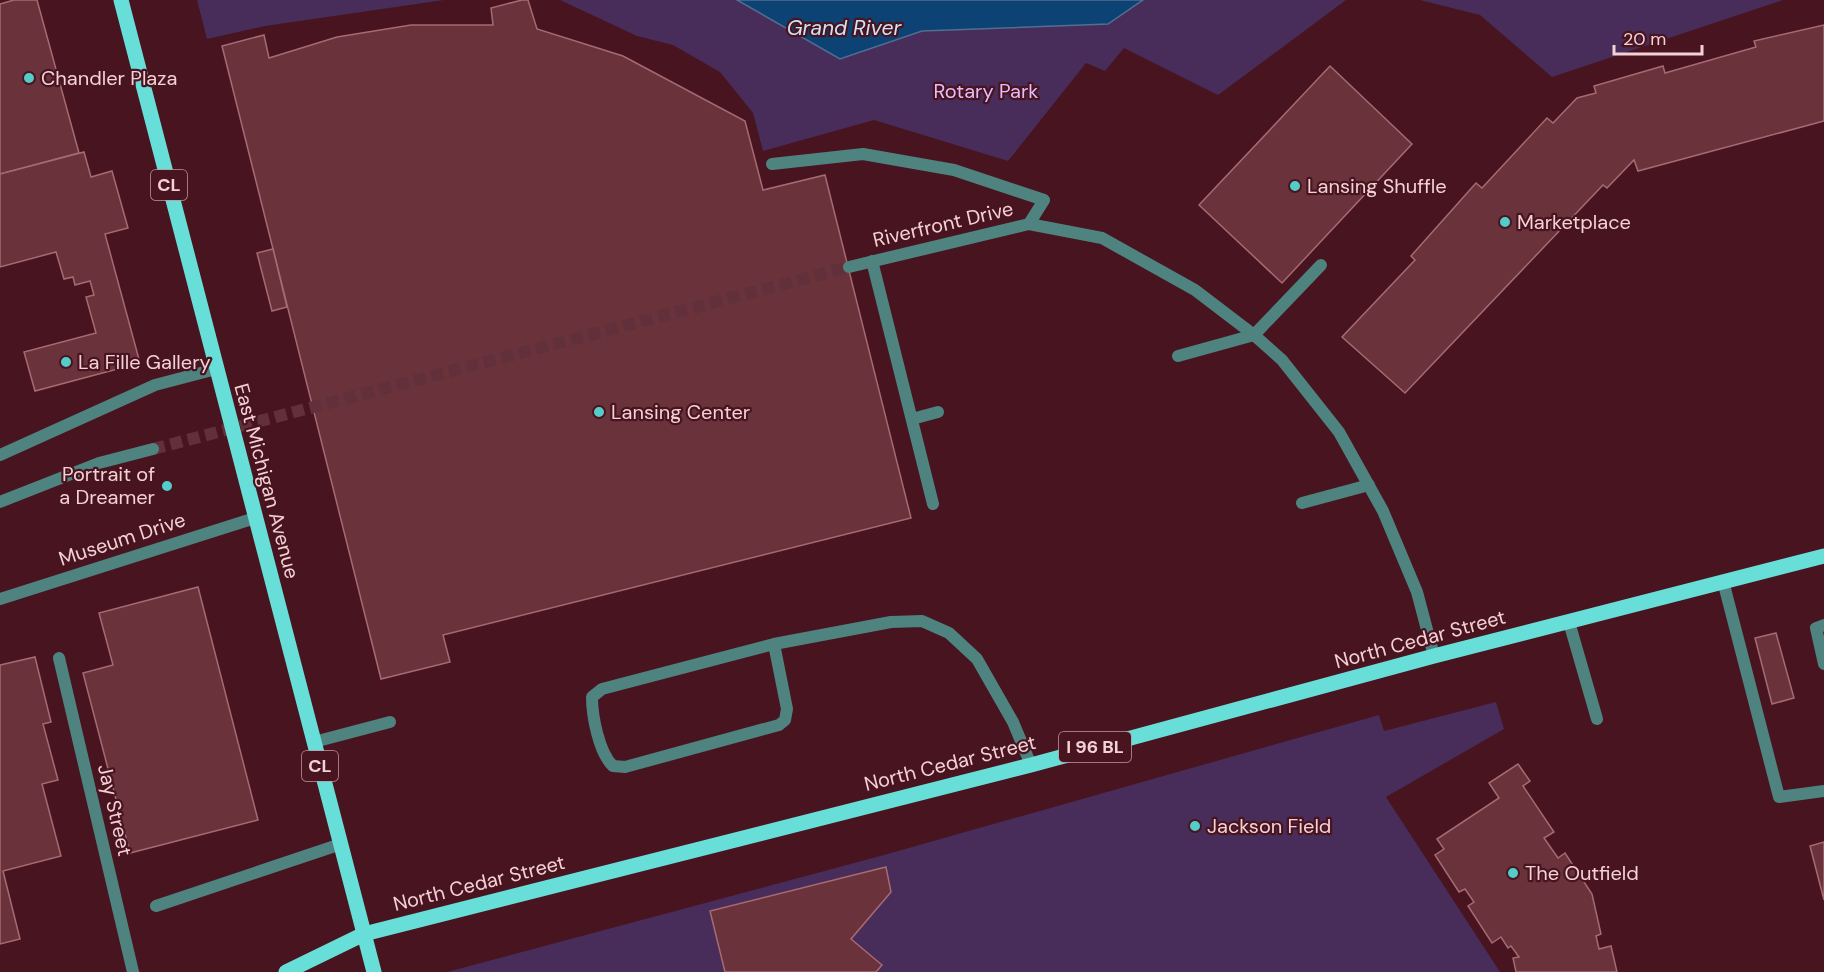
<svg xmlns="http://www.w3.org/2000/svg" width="1824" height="972" font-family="'DM Sans',sans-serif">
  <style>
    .green { fill: #482c5a }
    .water { fill: #0c4374; stroke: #526e91; stroke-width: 1.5 }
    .building { fill: #6a333c; stroke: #a76a72; stroke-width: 1.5 }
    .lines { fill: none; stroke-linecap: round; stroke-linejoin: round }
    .minor-tunnel { stroke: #62303a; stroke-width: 12; stroke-dasharray: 12 6; stroke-linecap: butt }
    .service { stroke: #4e8380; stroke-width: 12 }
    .minor { stroke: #4e8380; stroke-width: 12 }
    .primary { stroke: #68ded8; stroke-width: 15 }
    .poi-dot { fill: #54cdc8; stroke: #48141f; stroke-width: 2 }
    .labels { text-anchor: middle; stroke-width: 4.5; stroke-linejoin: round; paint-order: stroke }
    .shield { fill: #48141f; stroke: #c0989e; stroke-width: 1.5 }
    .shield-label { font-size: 18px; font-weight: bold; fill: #f4d1d4 }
    .poi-label { font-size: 20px; fill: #f4d1d4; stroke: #48141f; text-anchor: start }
    .park-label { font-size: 20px; fill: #e2bdfc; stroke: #48141f }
    .street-label { font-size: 20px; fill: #f4d1d4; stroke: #48141f }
    .water-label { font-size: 21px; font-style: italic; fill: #d1e2f4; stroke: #48141f }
  </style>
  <rect width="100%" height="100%" fill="#48141f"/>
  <g class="green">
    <polygon points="197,0 444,0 265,26 207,39"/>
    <polygon points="560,0 737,0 840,59 922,31 1108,24 1143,0 1346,0 1218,95 1124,48 1105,71 1086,63 1008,161 874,120 763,151 753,113 720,72 673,45 637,36"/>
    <polygon points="1420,0 1783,0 1552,77 1480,15"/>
    <polygon points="1496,702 1504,729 1386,797 1500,972 447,972 884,855 1379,715 1384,731"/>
  </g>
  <polygon class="water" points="737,0 1143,0 1108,24 922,31 840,59"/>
  <g class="building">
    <polygon points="14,0 37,0 79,153 0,174 0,4"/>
    <polygon points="522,0 528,0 537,29 623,56 745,121 763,190 825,175 911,518 443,635 450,662 381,679 222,46 264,35 269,58 337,37 411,25 493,25 491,8"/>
    <polygon points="1824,25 1824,121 1638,171 1634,160 1607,188 1603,185 1405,393 1342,337 1415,260 1411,256 1476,183 1482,188 1547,118 1553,123 1577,98 1596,93 1594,86 1663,66 1665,73 1756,47 1754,41"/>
    <polygon points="1330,66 1412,144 1282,283 1199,205"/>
    <polygon points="84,152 91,177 112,171 128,228 105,234 140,363 35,391 24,352 96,333 86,297 94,295 90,281 75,285 73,277 64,279 56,252 0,267 0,174"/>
    <polygon points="273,249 287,307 272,311 257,253"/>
    <polygon points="198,587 258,820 130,853 83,673 113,665 99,613"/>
    <polygon points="1776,633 1794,698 1772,704 1755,638"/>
    <polygon points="35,657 51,722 43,724 58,780 42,784 61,856 3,871 20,939 0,944 0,665"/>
    <polygon points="1518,764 1530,781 1523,786 1554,832 1544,838 1558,858 1565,853 1592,894 1601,934 1596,936 1599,949 1611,946 1617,972 1516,972 1513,958 1519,957 1511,946 1508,948 1501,937 1492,943 1468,906 1474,902 1465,889 1459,892 1435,855 1444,849 1437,839 1499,798 1489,783"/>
    <polygon points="1824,842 1824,900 1810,846"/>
    <polygon points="886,867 891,892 851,939 882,965 876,972 725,972 710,911"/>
  </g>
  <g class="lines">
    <polyline class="minor-tunnel" points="153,449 849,267"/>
    <g class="service">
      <polyline points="772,164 863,154 954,170 1044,200 1029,224"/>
      <polyline points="872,261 933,504"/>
      <polyline points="1178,356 1254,335 1321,265"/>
      <polyline points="912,419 938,412"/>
      <polyline points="1302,503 1369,485"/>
      <polyline points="1723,581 1779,797 1824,791"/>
      <polyline points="1569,622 1597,719"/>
      <polyline points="1824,625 1816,628 1824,664"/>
      <path d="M774,644L787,709L785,720L779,725L625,767L613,766C599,753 592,716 592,697L602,689L774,644L891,622L922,621L949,633L977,659L1013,722L1031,765"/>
      <polyline points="59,658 133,972"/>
      <polyline points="314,742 390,722"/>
      <polyline points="156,906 341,844"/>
    </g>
    <g class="minor">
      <polyline points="849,267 1029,224 1102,238 1195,290 1254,335 1282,360 1339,432 1383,511 1417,592 1434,656"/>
      <polyline points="0,455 155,385 216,369"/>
      <polyline points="0,502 99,463 153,449"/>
      <polyline points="0,599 255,518"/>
    </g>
    <g class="primary">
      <polyline points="121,0 374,972"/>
      <polyline points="286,972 364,934 1031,765 1434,656 1824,556"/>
    </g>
  </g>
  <g class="poi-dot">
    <circle cx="29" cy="78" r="6"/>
    <circle cx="1295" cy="186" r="6"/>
    <circle cx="1505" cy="222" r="6"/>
    <circle cx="66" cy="362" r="6"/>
    <circle cx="599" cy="412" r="6"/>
    <circle cx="167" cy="486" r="6"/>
    <circle cx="1195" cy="826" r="6"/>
    <circle cx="1513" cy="873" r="6"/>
  </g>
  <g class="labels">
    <g class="shield">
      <rect x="151" y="170" width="36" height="30" rx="4.5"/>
      <rect x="1059" y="732" width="72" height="30" rx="4.5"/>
      <rect x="302" y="751" width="36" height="30" rx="4.5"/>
    </g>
    <g class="shield-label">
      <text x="169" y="191">CL</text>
      <text x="1095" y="753">I 96 BL</text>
      <text x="320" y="772">CL</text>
    </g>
    <g class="poi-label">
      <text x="41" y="85">Chandler Plaza</text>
      <text x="1307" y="193">Lansing Shuffle</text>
      <text x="1517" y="229">Marketplace</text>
      <text x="78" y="369">La Fille Gallery</text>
      <text x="611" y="419">Lansing Center</text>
      <text x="155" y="481" text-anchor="end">Portrait of<tspan x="155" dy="23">a Dreamer</tspan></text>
      <text x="1207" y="833">Jackson Field</text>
      <text x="1525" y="880">The Outfield</text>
    </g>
    <g class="park-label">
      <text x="986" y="98">Rotary Park</text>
    </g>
    <g class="street-label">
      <text transform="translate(943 224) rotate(-13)" y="7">Riverfront Drive</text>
      <text transform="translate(267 481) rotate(75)" y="7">East Michigan Avenue</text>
      <text transform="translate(122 539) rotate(-18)" y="7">Museum Drive</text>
      <text transform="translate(1420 639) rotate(-15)" y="7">North Cedar Street</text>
      <text transform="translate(950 763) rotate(-14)" y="7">North Cedar Street</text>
      <text transform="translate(115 810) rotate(77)" y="7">Jay Street</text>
      <text transform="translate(479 883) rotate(-14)" y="7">North Cedar Street</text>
    </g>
    <g class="water-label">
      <text x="844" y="35">Grand River</text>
    </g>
  </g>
  <path d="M1614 45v9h88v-9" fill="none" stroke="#f4d1d4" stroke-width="3"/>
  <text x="1623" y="45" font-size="18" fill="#f4d1d4" stroke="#48141f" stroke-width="4.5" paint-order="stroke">20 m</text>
</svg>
